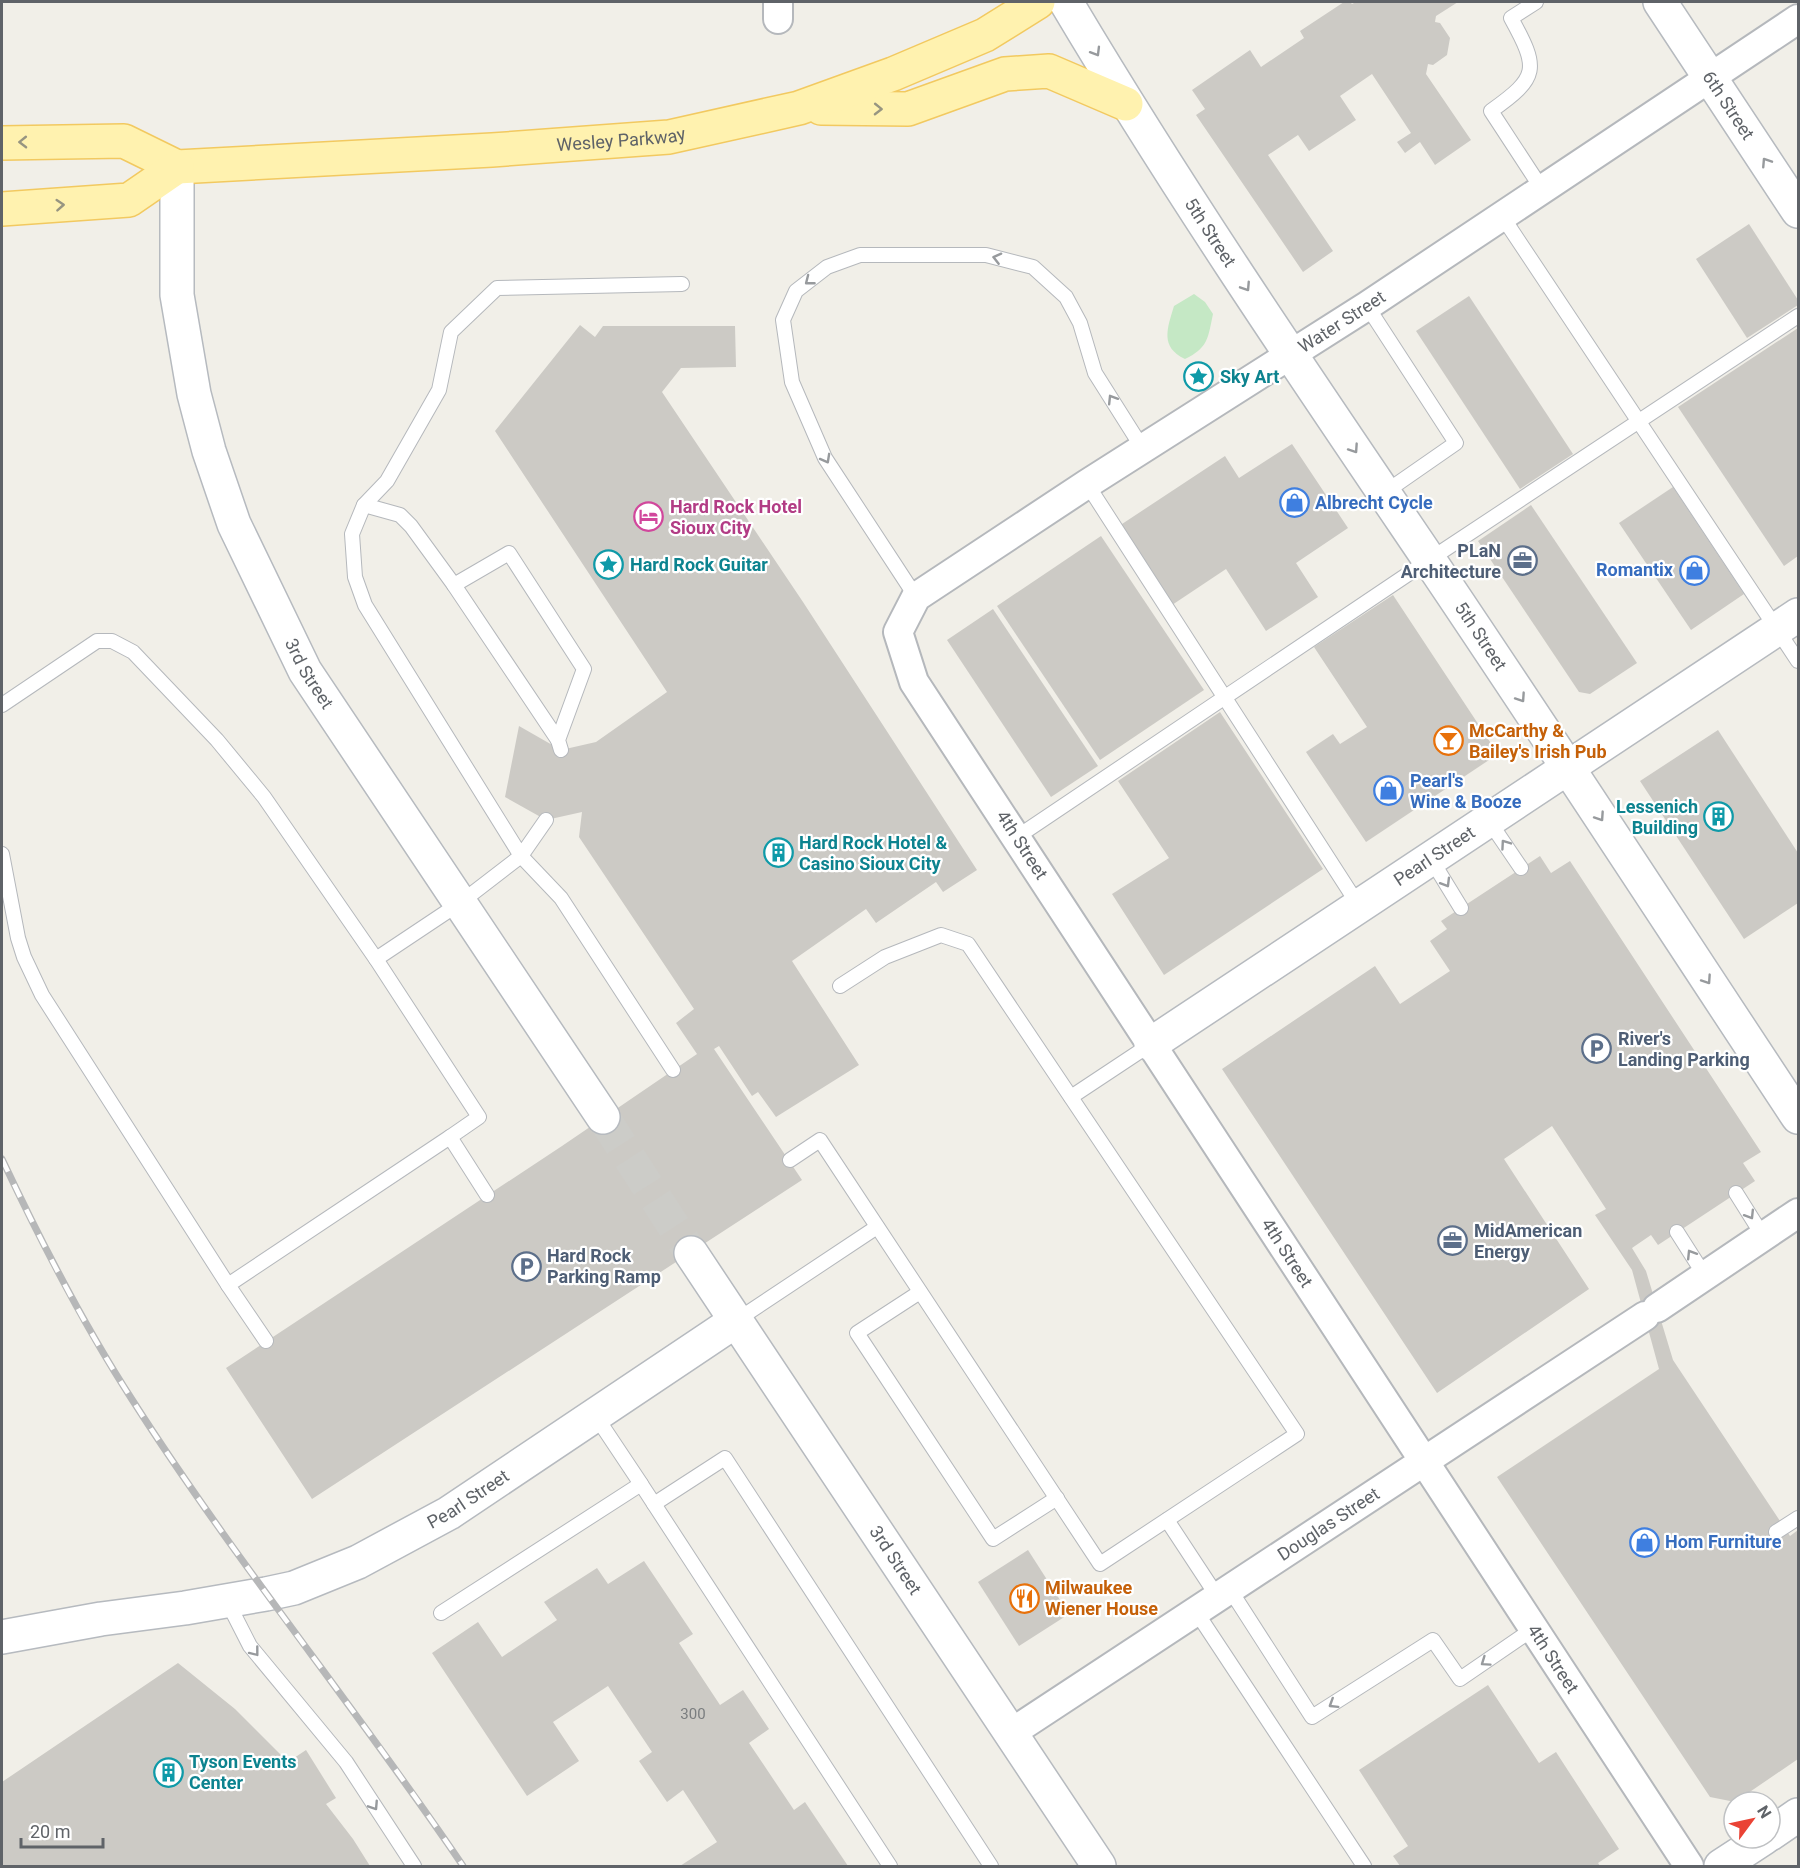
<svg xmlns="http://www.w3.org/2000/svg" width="1800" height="1868" font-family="Roboto,sans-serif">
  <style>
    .green { fill: #c5e8c5 }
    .building { fill: #cccac5 }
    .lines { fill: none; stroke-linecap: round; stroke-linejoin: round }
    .secondary-tunnel { stroke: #ccccc8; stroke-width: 33; stroke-dasharray: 33 16; stroke-linecap: butt }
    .lane-casing { stroke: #b5b8bc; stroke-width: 16 }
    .street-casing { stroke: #b5b8bc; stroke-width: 32 }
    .secondary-casing { stroke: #b6babf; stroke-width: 36 }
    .primary-casing { stroke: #f2c960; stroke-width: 36 }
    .lane { stroke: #fff; stroke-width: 14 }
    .street { stroke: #fff; stroke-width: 28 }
    .secondary { stroke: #fff; stroke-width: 33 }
    .primary { stroke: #fff2af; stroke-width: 33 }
    .rail-casing { stroke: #b6b7b8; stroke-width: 7 }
    .rail { stroke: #fff; stroke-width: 4.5; stroke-dasharray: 14; stroke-linecap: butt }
    .oneway { stroke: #979a9d }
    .oneway2 { stroke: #979581 }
    .labels { text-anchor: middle; stroke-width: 4.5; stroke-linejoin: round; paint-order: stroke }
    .number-label { font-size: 15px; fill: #7a7d7f }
    .street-label { font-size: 18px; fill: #5f6368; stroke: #fff }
    .culture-label { font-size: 18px; font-weight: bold; fill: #0d838f; stroke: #fff; text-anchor: start }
    .shop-label { font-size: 18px; font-weight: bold; fill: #366cbe; stroke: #fff; text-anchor: start }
    .hotel-label { font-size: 18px; font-weight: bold; fill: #b23c85; stroke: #fff; text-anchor: start }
    .service-label { font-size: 18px; font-weight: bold; fill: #4e5e75; stroke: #fff; text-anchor: start }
    .food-label { font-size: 18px; font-weight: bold; fill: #c56008; stroke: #fff; text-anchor: start }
  </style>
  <rect width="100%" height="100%" fill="#f1efe8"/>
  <path class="green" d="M1194,294L1205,302L1213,314C1208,338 1208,348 1185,359C1160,347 1167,329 1174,306Z"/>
  <g class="building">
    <polygon points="1344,2 1350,2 1352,4 1356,2 1458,2 1436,16 1435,22 1440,23 1450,38 1447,55 1433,65 1428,64 1426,74 1471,140 1435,165 1420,142 1405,153 1397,142 1411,133 1372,74 1340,96 1356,120 1309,151 1298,135 1268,155 1333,251 1303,272 1196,115 1205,109 1192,90 1250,50 1261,67 1304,38 1300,31"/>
    <polygon points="1749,224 1798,300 1798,305 1747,338 1696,259"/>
    <polygon points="1469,296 1573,454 1520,489 1416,331"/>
    <polygon points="580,325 595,337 603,326 735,326 736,367 681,368 662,392 803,602 977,870 943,892 936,882 876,923 866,909 792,961 859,1065 776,1117 758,1092 752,1096 719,1046 714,1049 802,1180 312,1499 226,1368 562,1146 697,1054 676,1023 694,1009 579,837 582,812 546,820 505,797 519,726 561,750 596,742 667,692 495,431"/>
    <polygon points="1798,328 1798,556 1784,566 1678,407"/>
    <polygon points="1292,444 1348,528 1296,563 1318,597 1266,631 1226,569 1172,605 1119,526 1225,456 1239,478"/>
    <polygon points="1673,487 1744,594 1691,630 1619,523"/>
    <polygon points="1531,505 1637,663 1590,694 1579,692 1478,541"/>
    <polygon points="1101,536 1204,690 1100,760 997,606"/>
    <polygon points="1393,595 1498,754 1366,842 1306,752 1333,734 1340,744 1367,727 1314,647"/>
    <polygon points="993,609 1098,766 1051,797 947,640"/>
    <polygon points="1220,712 1323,869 1164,975 1112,894 1169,858 1118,781"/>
    <polygon points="1718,730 1798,853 1798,903 1744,939 1640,781"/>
    <polygon points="1540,856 1551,873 1570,861 1761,1152 1743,1163 1755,1181 1658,1245 1651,1235 1632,1248 1646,1271 1673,1360 1790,1536 1798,1530 1798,1759 1735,1802 1710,1797 1497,1477 1659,1369 1632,1270 1595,1215 1606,1209 1552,1126 1504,1159 1589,1289 1437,1393 1222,1069 1375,966 1400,1004 1450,971 1430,941 1447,929 1441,921"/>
    <polygon points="1028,1550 1069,1614 1019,1646 978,1582"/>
    <polygon points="644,1561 693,1634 679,1643 720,1705 743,1690 769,1729 749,1743 794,1810 805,1802 848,1866 680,1866 717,1842 683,1790 667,1802 639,1761 652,1752 608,1686 553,1722 579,1761 527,1796 432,1653 478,1622 502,1657 557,1620 544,1602 597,1568 608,1584"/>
    <polygon points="178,1663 235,1709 288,1762 306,1750 336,1798 326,1804 353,1839 370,1866 2,1866 2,1782"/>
    <polygon points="1488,1685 1539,1763 1556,1752 1619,1849 1598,1863 1600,1866 1400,1866 1393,1856 1408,1846 1359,1770"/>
  </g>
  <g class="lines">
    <polyline class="secondary-tunnel" points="603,1117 691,1253"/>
    <defs>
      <g id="lane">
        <path d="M1536,2L1511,18C1539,69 1539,77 1491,111L1542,189"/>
        <polyline points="1502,216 1798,661"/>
        <polyline points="1367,306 1456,443 1384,493"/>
        <polyline points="1087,484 1359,906"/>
        <polyline points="364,505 400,515 411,526 454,585 509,553 584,669 558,740 561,750"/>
        <polyline points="454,585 558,740"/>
        <polyline points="916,597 825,458 792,382 783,320 796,291 827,267 860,255 986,255 1033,267 1066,297 1080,323 1095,373 1143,449"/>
        <polyline points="2,705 97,641 112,641 133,652 217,740 264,797 376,959"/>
        <polyline points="546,820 521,856 365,605 355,577 352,534 364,505 387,481 439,390 451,332 497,288 682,284"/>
        <polyline points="1489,821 1521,868"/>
        <polyline points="1017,837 1429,560 1798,316"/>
        <polyline points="2,854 18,938 24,957 42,995 228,1285"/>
        <polyline points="1431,859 1461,908"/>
        <polyline points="1071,1097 1151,1044"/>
        <polyline points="790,1160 820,1140 1100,1564 1297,1434 968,944 941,935 885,957 840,986"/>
        <polyline points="1736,1193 1763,1236"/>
        <polyline points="487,1195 450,1137 479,1117 376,959 460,903 521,856 561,898 673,1070"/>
        <polyline points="1677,1232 1705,1276"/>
        <polyline points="920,1292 857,1333 993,1539 1057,1498"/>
        <polyline points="737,1320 877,1227"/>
        <polyline points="266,1341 228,1285 450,1137"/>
        <polyline points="641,1484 890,1866"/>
        <polyline points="654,1504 725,1458 991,1866"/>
        <polyline points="1167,1520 1217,1596"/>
        <polyline points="1776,1532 1798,1518"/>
        <polyline points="1229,1588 1312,1717 1433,1640 1460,1679 1533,1629"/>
        <polyline points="227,1601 250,1646 346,1762 414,1866"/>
        <polyline points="1195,1610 1364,1866"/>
        <polyline points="441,1613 641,1484 595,1415"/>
      </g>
      <g id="street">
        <polyline points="778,2 778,19"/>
        <polyline points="1657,1308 1798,1213"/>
        <path id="s1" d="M1011,1733L1645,1316"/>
        <path id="s2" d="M1689,1866L914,682L898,632L916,597L1087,484L1367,306L1798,19"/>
      </g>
      <g id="secondary">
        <path id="s3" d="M1066,2C1179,192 1304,375 1428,558C1553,743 1675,931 1798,1117"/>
        <path id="s4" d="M1660,2L1798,211"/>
        <path id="s5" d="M177,167V295L194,394L209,451L234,524L305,671L603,1117"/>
        <path id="s6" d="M1151,1044L1798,615"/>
        <path id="s7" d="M691,1253L1099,1866"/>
        <path id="s8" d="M2,1637L101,1619L185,1608L266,1594L294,1588L358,1562L449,1513L737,1320"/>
        <polyline points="1770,1834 1798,1815"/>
        <polyline points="1721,1866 1764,1838"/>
      </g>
      <g id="primary">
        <polyline points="821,108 908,109 1005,74 1049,71 1126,104"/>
        <path id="s9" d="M2,143L124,141L177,167L492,150L669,137L799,108L893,74L985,35L1038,2"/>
        <polyline points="2,209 129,200 177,167"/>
      </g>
    </defs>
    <use href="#lane" class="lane-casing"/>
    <use href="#street" class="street-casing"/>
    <use href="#secondary" class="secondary-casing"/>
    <use href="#primary" class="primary-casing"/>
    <use href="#lane" class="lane"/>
    <use href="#street" class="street"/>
    <use href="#secondary" class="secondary"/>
    <use href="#primary" class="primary"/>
    <defs>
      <path id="rail" d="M2,1159C41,1242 83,1324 133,1401C236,1562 357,1709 463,1866"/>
    </defs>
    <use href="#rail" class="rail-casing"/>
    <use href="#rail" class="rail"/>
  </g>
  <defs><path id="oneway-chevron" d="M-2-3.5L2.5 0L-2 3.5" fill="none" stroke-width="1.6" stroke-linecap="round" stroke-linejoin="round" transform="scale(1.5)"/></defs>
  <g class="oneway">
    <use href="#oneway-chevron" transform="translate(1096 52) rotate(59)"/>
    <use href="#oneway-chevron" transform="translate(1766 162) rotate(-123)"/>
    <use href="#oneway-chevron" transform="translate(997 258) rotate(-166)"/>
    <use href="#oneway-chevron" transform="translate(809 281) rotate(142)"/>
    <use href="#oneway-chevron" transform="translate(1246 287) rotate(57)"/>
    <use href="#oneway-chevron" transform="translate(1112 399) rotate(-122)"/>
    <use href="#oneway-chevron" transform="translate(1354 449) rotate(56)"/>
    <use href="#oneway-chevron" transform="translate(826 459) rotate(61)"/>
    <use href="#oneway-chevron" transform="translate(1521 698) rotate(56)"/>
    <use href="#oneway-chevron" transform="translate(1600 817) rotate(56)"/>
    <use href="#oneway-chevron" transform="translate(1505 844) rotate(-125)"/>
    <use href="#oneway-chevron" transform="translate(1446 883) rotate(59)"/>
    <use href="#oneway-chevron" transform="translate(1707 980) rotate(56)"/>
    <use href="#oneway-chevron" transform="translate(1750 1215) rotate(58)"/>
    <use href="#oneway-chevron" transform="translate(1691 1254) rotate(-122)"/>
    <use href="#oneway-chevron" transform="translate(255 1652) rotate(52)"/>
    <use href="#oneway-chevron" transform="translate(1485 1662) rotate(145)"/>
    <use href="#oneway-chevron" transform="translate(1333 1704) rotate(148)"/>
    <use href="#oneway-chevron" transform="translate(374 1806) rotate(57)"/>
  </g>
  <g class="oneway2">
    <use href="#oneway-chevron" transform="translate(878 109) rotate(1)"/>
    <use href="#oneway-chevron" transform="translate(23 142) rotate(179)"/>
    <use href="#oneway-chevron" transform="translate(60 205) rotate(-4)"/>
  </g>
  <defs>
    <symbol id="sight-ring" viewBox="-11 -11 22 22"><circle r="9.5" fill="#fff" stroke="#0f9aa8" stroke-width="1.5"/><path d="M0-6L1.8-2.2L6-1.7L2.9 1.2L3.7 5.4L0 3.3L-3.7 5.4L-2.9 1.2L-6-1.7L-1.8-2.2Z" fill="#0f9aa8"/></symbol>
    <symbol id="shop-ring" viewBox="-11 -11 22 22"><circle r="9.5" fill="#fff" stroke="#3f7fe0" stroke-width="1.5"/><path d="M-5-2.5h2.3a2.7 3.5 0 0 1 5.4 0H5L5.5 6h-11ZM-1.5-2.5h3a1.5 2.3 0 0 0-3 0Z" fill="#3f7fe0"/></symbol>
    <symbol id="hotel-ring" viewBox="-11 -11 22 22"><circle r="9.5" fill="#fff" stroke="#d1479c" stroke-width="1.5"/><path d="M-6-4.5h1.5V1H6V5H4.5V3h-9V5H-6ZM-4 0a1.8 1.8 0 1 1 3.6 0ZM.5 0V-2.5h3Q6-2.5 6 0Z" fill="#d1479c"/></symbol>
    <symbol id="office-ring" viewBox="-11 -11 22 22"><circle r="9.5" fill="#fff" stroke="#5c6f8a" stroke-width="1.5"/><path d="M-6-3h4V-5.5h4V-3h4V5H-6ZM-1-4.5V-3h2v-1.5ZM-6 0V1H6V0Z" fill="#5c6f8a"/></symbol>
    <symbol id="bar-ring" viewBox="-11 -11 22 22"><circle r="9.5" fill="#fff" stroke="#e8710a" stroke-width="1.5"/><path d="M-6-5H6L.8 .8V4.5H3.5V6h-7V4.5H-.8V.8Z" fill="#e8710a"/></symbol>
    <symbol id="building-ring" viewBox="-11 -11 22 22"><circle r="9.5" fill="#fff" stroke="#0f9aa8" stroke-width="1.5"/><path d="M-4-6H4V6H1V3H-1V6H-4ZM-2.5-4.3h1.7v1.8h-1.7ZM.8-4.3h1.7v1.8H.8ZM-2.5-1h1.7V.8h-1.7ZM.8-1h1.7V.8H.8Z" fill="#0f9aa8"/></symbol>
    <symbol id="parking-ring" viewBox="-11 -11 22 22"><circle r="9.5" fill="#fff" stroke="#5c6f8a" stroke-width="1.5"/><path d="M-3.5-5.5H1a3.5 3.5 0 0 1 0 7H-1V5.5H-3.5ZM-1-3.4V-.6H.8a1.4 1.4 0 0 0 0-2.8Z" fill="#5c6f8a"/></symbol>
    <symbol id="restaurant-ring" viewBox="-11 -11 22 22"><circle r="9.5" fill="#fff" stroke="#e8710a" stroke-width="1.5"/><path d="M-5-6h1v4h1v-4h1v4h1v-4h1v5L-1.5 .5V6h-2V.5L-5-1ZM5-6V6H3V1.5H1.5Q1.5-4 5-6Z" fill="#e8710a"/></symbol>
  </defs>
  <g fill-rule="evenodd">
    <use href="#sight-ring" x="1182" y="360" width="33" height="33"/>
    <use href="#shop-ring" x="1278" y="486" width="33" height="33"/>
    <use href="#hotel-ring" x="632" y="500" width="33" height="33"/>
    <use href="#office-ring" x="1506" y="544" width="33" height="33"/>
    <use href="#sight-ring" x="592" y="548" width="33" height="33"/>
    <use href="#shop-ring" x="1678" y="554" width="33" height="33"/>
    <use href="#bar-ring" x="1432" y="724" width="33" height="33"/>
    <use href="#shop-ring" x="1372" y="774" width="33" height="33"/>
    <use href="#building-ring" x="1702" y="800" width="33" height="33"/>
    <use href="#building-ring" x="762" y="836" width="33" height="33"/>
    <use href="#parking-ring" x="1580" y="1032" width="33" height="33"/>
    <use href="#office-ring" x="1436" y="1224" width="33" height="33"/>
    <use href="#parking-ring" x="510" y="1250" width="33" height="33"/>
    <use href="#shop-ring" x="1628" y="1526" width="33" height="33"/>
    <use href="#restaurant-ring" x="1008" y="1582" width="33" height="33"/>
    <use href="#building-ring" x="152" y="1756" width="33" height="33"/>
  </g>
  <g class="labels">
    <g class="number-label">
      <text x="693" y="1719">300</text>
    </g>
    <g class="street-label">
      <text dy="6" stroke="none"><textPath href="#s4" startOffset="124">6th Street</textPath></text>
      <text dy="6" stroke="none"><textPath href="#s9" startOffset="626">Wesley Parkway</textPath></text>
      <text dy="6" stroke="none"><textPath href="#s3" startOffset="272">5th Street</textPath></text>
      <text dy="6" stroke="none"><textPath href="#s2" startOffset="2014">Water Street</textPath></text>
      <text dy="6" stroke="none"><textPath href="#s3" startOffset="758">5th Street</textPath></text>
      <text dy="6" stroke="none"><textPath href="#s5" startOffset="532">3rd Street</textPath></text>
      <text transform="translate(1022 845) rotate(57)" y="6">4th Street</text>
      <text dy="6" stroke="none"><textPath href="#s6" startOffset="340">Pearl Street</textPath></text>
      <text transform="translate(1287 1253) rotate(57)" y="6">4th Street</text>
      <text dy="6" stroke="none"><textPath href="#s8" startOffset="492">Pearl Street</textPath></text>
      <text dy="6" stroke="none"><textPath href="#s1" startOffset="380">Douglas Street</textPath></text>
      <text dy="6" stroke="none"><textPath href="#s7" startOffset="369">3rd Street</textPath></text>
      <text transform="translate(1553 1659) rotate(57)" y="6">4th Street</text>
    </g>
    <g class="culture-label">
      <text x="1220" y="383">Sky Art</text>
      <text x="630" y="571">Hard Rock Guitar</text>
      <text x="1698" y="813" text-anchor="end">Lessenich<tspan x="1698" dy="21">Building</tspan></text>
      <text x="799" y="849">Hard Rock Hotel &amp;<tspan x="799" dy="21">Casino Sioux City</tspan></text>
      <text x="189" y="1768">Tyson Events<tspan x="189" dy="21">Center</tspan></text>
    </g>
    <g class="shop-label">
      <text x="1315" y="509">Albrecht Cycle</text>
      <text x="1673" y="576" text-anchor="end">Romantix</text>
      <text x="1410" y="787">Pearl's<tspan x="1410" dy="21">Wine &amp; Booze</tspan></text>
      <text x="1665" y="1548">Hom Furniture</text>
    </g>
    <g class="hotel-label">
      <text x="670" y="513">Hard Rock Hotel<tspan x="670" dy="21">Sioux City</tspan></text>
    </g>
    <g class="service-label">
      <text x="1501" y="557" text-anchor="end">PLaN<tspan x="1501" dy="21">Architecture</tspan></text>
      <text x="1618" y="1045">River's<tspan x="1618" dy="21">Landing Parking</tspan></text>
      <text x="1474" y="1237">MidAmerican<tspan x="1474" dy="21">Energy</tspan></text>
      <text x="547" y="1262">Hard Rock<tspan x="547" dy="21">Parking Ramp</tspan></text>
    </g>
    <g class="food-label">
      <text x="1469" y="737">McCarthy &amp;<tspan x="1469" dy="21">Bailey's Irish Pub</tspan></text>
      <text x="1045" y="1594">Milwaukee<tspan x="1045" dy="21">Wiener House</tspan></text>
    </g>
  </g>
  <rect width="1800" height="1868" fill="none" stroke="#5f6368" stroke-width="6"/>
  <g transform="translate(1752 1820) rotate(57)"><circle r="28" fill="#ffffff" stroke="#bfc1c3" stroke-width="1.5"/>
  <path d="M0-4.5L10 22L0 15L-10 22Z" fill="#ea4335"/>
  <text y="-9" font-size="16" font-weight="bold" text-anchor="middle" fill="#5f6368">N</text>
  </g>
  <path d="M21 1838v9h82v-9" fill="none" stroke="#5f6368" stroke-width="3"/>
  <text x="30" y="1838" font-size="18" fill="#5f6368" stroke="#ffffff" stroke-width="4.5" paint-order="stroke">20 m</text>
</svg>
